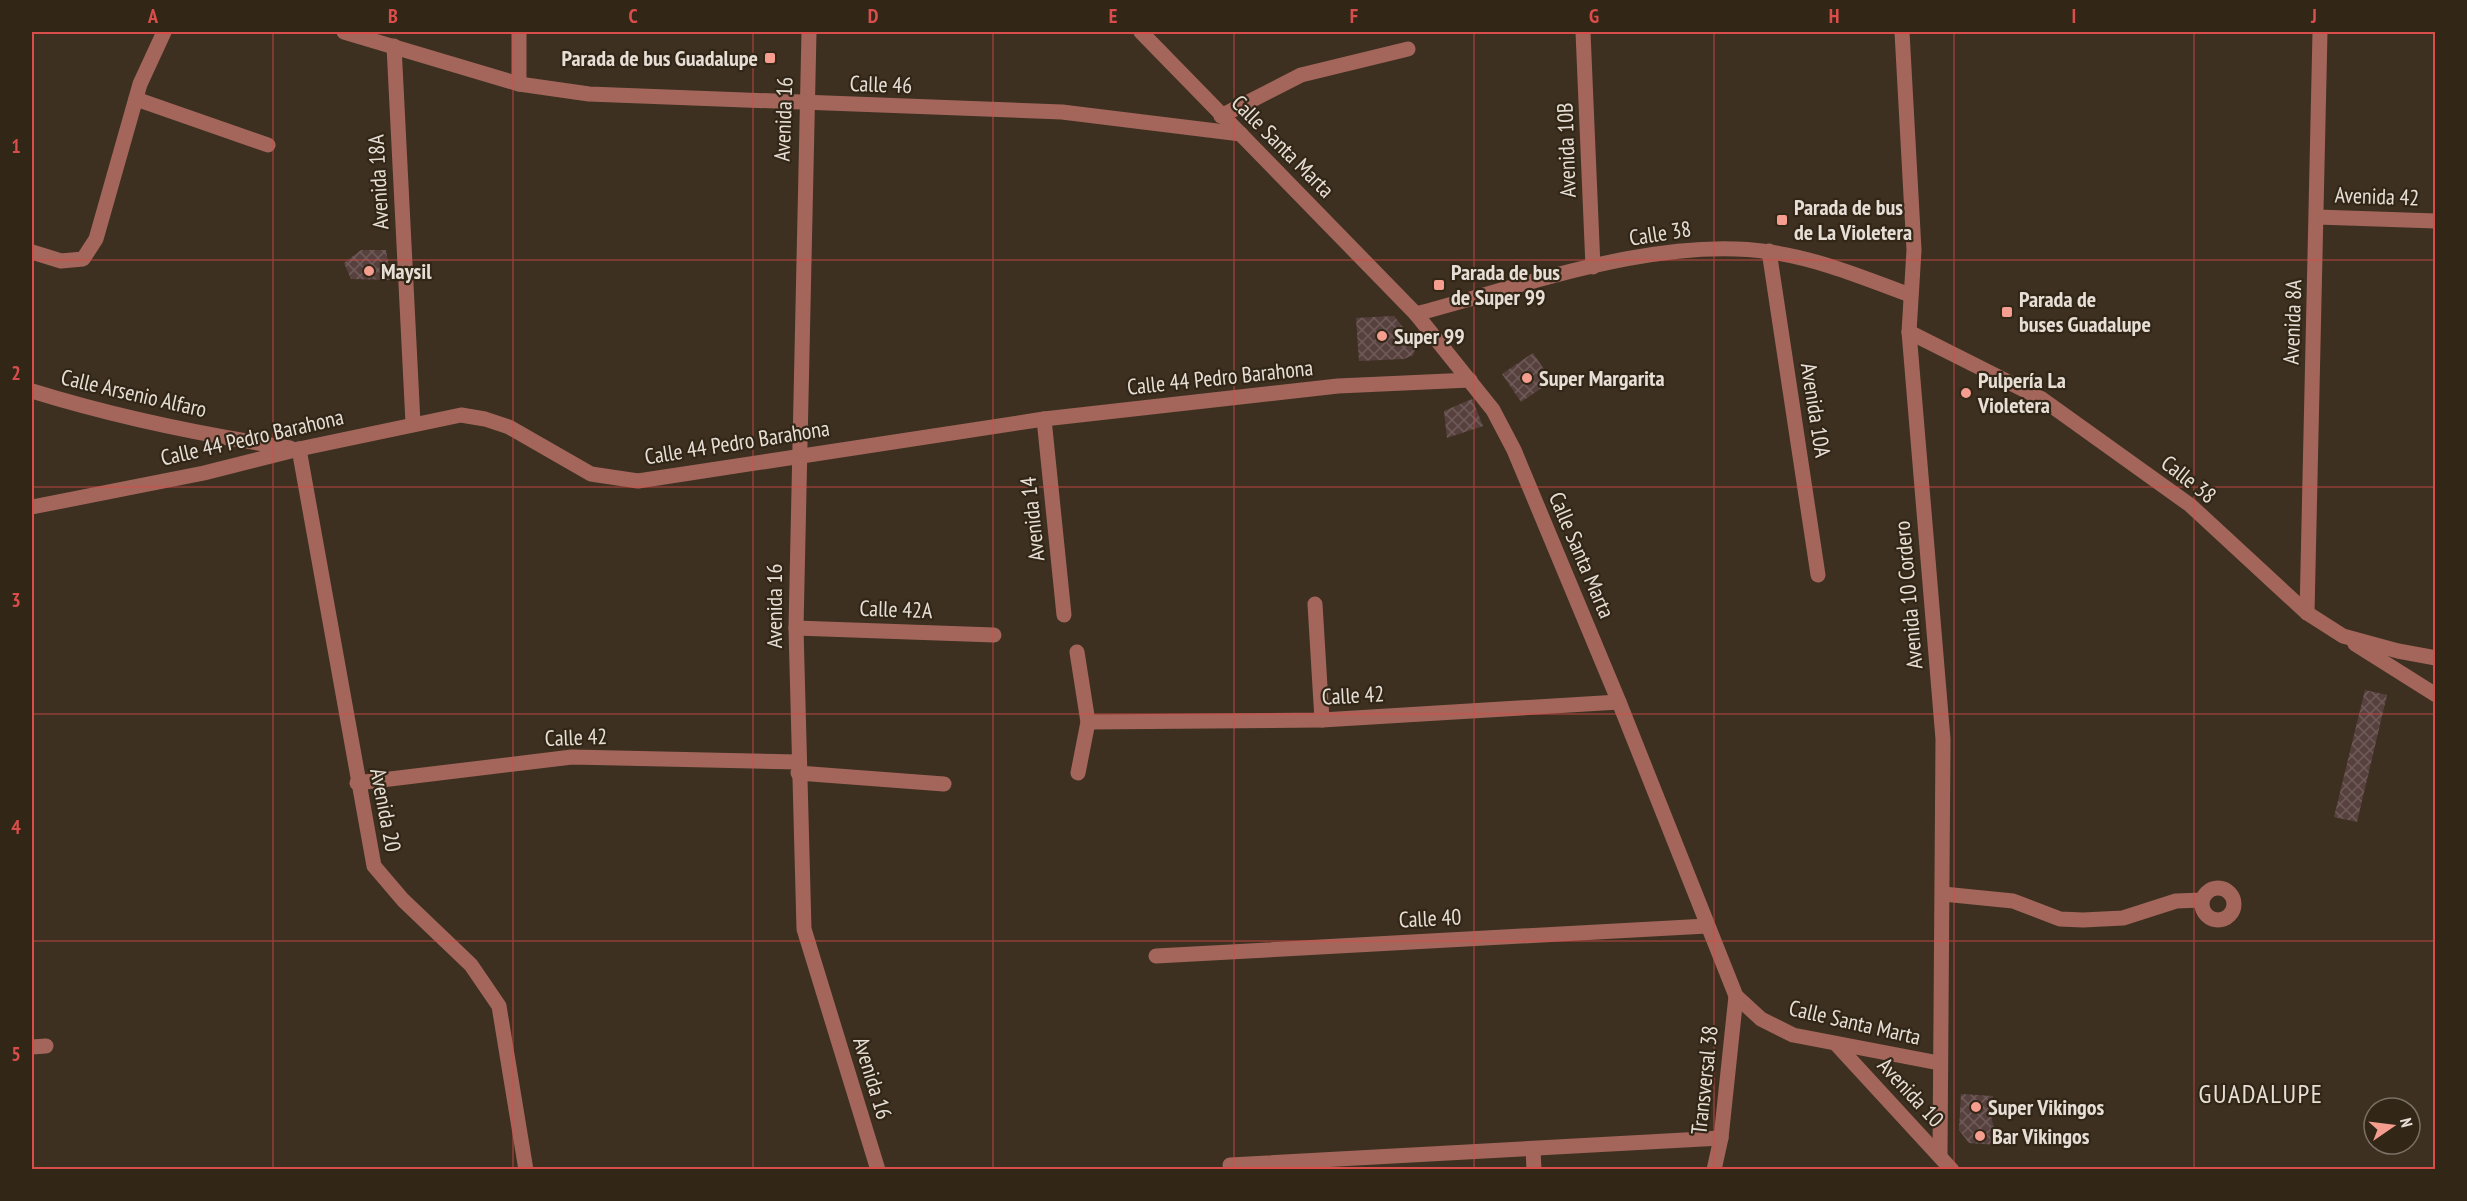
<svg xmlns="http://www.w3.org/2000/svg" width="2467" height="1201" font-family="'PT Sans Narrow',sans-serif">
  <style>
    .building { fill: url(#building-cross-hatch) }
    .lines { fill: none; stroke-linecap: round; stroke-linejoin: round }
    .minor { stroke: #a4665b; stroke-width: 15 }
    .grid { fill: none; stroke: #d94d4b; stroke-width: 1.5; stroke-opacity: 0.55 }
    .poi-dot { fill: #f59d8e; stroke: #322617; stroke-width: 2 }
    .labels { text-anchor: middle; stroke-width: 4.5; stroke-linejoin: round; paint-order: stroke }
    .poi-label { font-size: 22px; font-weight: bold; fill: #e7dfd6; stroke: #322617; text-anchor: start }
    .street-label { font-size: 22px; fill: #e7dfd6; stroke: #322617 }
    .quarter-label { font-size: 26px; letter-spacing: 1.5px; fill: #e7dfd6; stroke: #322617 }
    .neatline { fill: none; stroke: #d94d4b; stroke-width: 2 }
    .grid-label { font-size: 20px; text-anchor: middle; font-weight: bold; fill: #d94d4b }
  </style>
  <defs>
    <pattern id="building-cross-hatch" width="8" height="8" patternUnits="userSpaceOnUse" patternTransform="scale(1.5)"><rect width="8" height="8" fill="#57413f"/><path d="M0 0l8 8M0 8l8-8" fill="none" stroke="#6f5c5a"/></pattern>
  </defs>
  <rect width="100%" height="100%" fill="#3d3021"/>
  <g class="building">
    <polygon points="361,250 386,250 391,280 351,279 344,263"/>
    <polygon points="1394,316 1406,331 1407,341 1413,341 1416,348 1413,355 1404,359 1359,361 1356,318"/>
    <polygon points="1533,353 1552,381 1521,402 1502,374"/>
    <polygon points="1472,399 1483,426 1447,438 1444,411"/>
    <polygon points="2365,690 2387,695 2357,822 2334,817"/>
    <polygon points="1961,1094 1993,1096 1992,1120 1998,1145 1969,1143 1959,1130"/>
  </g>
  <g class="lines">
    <g class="minor">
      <polyline points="344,32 519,84 589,94 1062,112 1241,134"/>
      <polyline points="809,32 796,628 804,929 878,1170"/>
      <polyline points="1141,32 1416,314 1493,410 1514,450 1619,702 1736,996 1761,1019 1793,1035 1939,1063"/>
      <polyline points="1583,32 1593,267"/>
      <polyline points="1902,32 1914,250 1909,332 1943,739 1940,1156"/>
      <polyline points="394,46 413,423"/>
      <polyline points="519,84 519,32"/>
      <polyline points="136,99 268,145"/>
      <polyline points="1221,116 1301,75 1408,49"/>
      <polyline points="2317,217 2436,221"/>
      <polyline points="1769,251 1818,575"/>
      <polyline points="32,252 61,261 83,259 96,239 140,84 164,32"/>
      <path d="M1416,314C1523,286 1660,235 1770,252C1819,259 1864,278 1910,295"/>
      <polyline points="1909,332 2042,399 2190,505 2307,613 2343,636 2398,651 2436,658"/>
      <path d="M32,391C116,417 203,435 290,448"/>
      <polyline points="1044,419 1064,615"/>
      <polyline points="299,449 374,866 403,900 471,965 499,1006 526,1170"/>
      <polyline points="32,507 204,473 299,449 461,415 485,419 509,427 591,474 638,481 1044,419 1338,386 1470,380"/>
      <polyline points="1315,604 1322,720"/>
      <polyline points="2307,613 2320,32"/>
      <polyline points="796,628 994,635"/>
      <polyline points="2355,644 2436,695"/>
      <polyline points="1077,652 1088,722 1078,773"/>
      <polyline points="1088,722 1322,720 1619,702"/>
      <polyline points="798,773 944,784"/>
      <polyline points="357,783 572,757 798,762"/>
      <circle cx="2218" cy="904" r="16"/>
      <polyline points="1943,894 2013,901 2060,919 2083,920 2123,918 2176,901 2202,900"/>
      <polyline points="1156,956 1707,926"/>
      <polyline points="1837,1045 1952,1170"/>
      <polyline points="32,1047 46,1046"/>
      <polyline points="1533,1149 1534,1170"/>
      <polyline points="1230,1165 1721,1138"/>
      <polyline points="1714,1170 1721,1138 1736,996"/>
    </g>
  </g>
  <path class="grid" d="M273,32V1170M513,32V1170M753,32V1170M993,32V1170M1234,32V1170M1474,32V1170M1714,32V1170M1954,32V1170M2194,32V1170M32,260H2436M32,487H2436M32,714H2436M32,941H2436"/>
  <g class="poi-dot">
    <rect x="764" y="52" width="12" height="12" rx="3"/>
    <rect x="1776" y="214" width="12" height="12" rx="3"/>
    <circle cx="369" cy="271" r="6"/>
    <rect x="1433" y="279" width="12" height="12" rx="3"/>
    <rect x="2001" y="306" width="12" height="12" rx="3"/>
    <circle cx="1382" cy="336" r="6"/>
    <circle cx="1527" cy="378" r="6"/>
    <circle cx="1966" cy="393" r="6"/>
    <circle cx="1976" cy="1107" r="6"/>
    <circle cx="1980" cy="1136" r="6"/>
  </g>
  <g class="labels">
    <g class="poi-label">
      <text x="758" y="66" text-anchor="end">Parada de bus Guadalupe</text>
      <text x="1794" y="215">Parada de bus<tspan x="1794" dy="25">de La Violetera</tspan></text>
      <text x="381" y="279">Maysil</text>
      <text x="1451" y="280">Parada de bus<tspan x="1451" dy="25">de Super 99</tspan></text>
      <text x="2019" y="307">Parada de<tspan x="2019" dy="25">buses Guadalupe</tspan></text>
      <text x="1394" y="344">Super 99</text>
      <text x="1539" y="386">Super Margarita</text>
      <text x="1978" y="388">Pulpería La<tspan x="1978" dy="25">Violetera</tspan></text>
      <text x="1988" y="1115">Super Vikingos</text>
      <text x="1992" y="1144">Bar Vikingos</text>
    </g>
    <g class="street-label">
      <text transform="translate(881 84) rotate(2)" y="8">Calle 46</text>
      <text transform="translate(783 119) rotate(-88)" y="8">Avenida 16</text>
      <text transform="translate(1283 146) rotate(45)" y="8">Calle Santa Marta</text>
      <text transform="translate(1566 150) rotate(-92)" y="8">Avenida 10B</text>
      <text transform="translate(378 182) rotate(-93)" y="8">Avenida 18A</text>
      <text transform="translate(2377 196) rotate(2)" y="8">Avenida 42</text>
      <text transform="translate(1660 233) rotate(-9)" y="8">Calle 38</text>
      <text transform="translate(2292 322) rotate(-88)" y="8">Avenida 8A</text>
      <text transform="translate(1220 377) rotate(-6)" y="8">Calle 44 Pedro Barahona</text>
      <text transform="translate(134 393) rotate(13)" y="8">Calle Arsenio Alfaro</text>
      <text transform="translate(1816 410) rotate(81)" y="8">Avenida 10A</text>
      <text transform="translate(252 437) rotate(-13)" y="8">Calle 44 Pedro Barahona</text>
      <text transform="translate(737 442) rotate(-9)" y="8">Calle 44 Pedro Barahona</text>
      <text transform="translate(2189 479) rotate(38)" y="8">Calle 38</text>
      <text transform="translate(1032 519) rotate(-96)" y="8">Avenida 14</text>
      <text transform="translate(1582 555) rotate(67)" y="8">Calle Santa Marta</text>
      <text transform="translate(1908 595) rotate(-95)" y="8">Avenida 10 Cordero</text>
      <text transform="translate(774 606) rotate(-90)" y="8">Avenida 16</text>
      <text transform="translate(896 609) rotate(2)" y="8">Calle 42A</text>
      <text transform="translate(1353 695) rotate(-3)" y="8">Calle 42</text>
      <text transform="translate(576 737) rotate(-2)" y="8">Calle 42</text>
      <text transform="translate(386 810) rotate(79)" y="8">Avenida 20</text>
      <text transform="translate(1430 918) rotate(-3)" y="8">Calle 40</text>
      <text transform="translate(1855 1022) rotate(13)" y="8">Calle Santa Marta</text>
      <text transform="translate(873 1078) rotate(73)" y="8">Avenida 16</text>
      <text transform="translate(1704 1080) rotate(-84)" y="8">Transversal 38</text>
      <text transform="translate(1911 1092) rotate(47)" y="8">Avenida 10</text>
    </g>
    <g class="quarter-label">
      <text x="2261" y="1103">GUADALUPE</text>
    </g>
  </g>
  <rect width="2467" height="1201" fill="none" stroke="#322617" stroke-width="66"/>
  <g transform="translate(2392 1126) rotate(76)"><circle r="28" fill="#322617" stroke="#7a7063" stroke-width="1.5"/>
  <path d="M0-4.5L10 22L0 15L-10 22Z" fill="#f59d8e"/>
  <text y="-9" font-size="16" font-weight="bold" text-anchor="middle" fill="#e7dfd6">N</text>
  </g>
  <rect x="33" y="33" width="2401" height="1135" class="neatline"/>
  <g class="grid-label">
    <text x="153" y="23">A</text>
    <text x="393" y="23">B</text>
    <text x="633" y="23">C</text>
    <text x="873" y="23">D</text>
    <text x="1113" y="23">E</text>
    <text x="1354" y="23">F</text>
    <text x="1594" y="23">G</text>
    <text x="1834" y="23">H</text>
    <text x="2074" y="23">I</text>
    <text x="2314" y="23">J</text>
    <text x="16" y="153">1</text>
    <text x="16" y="380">2</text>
    <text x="16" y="607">3</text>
    <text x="16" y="834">4</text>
    <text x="16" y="1061">5</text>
  </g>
</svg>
